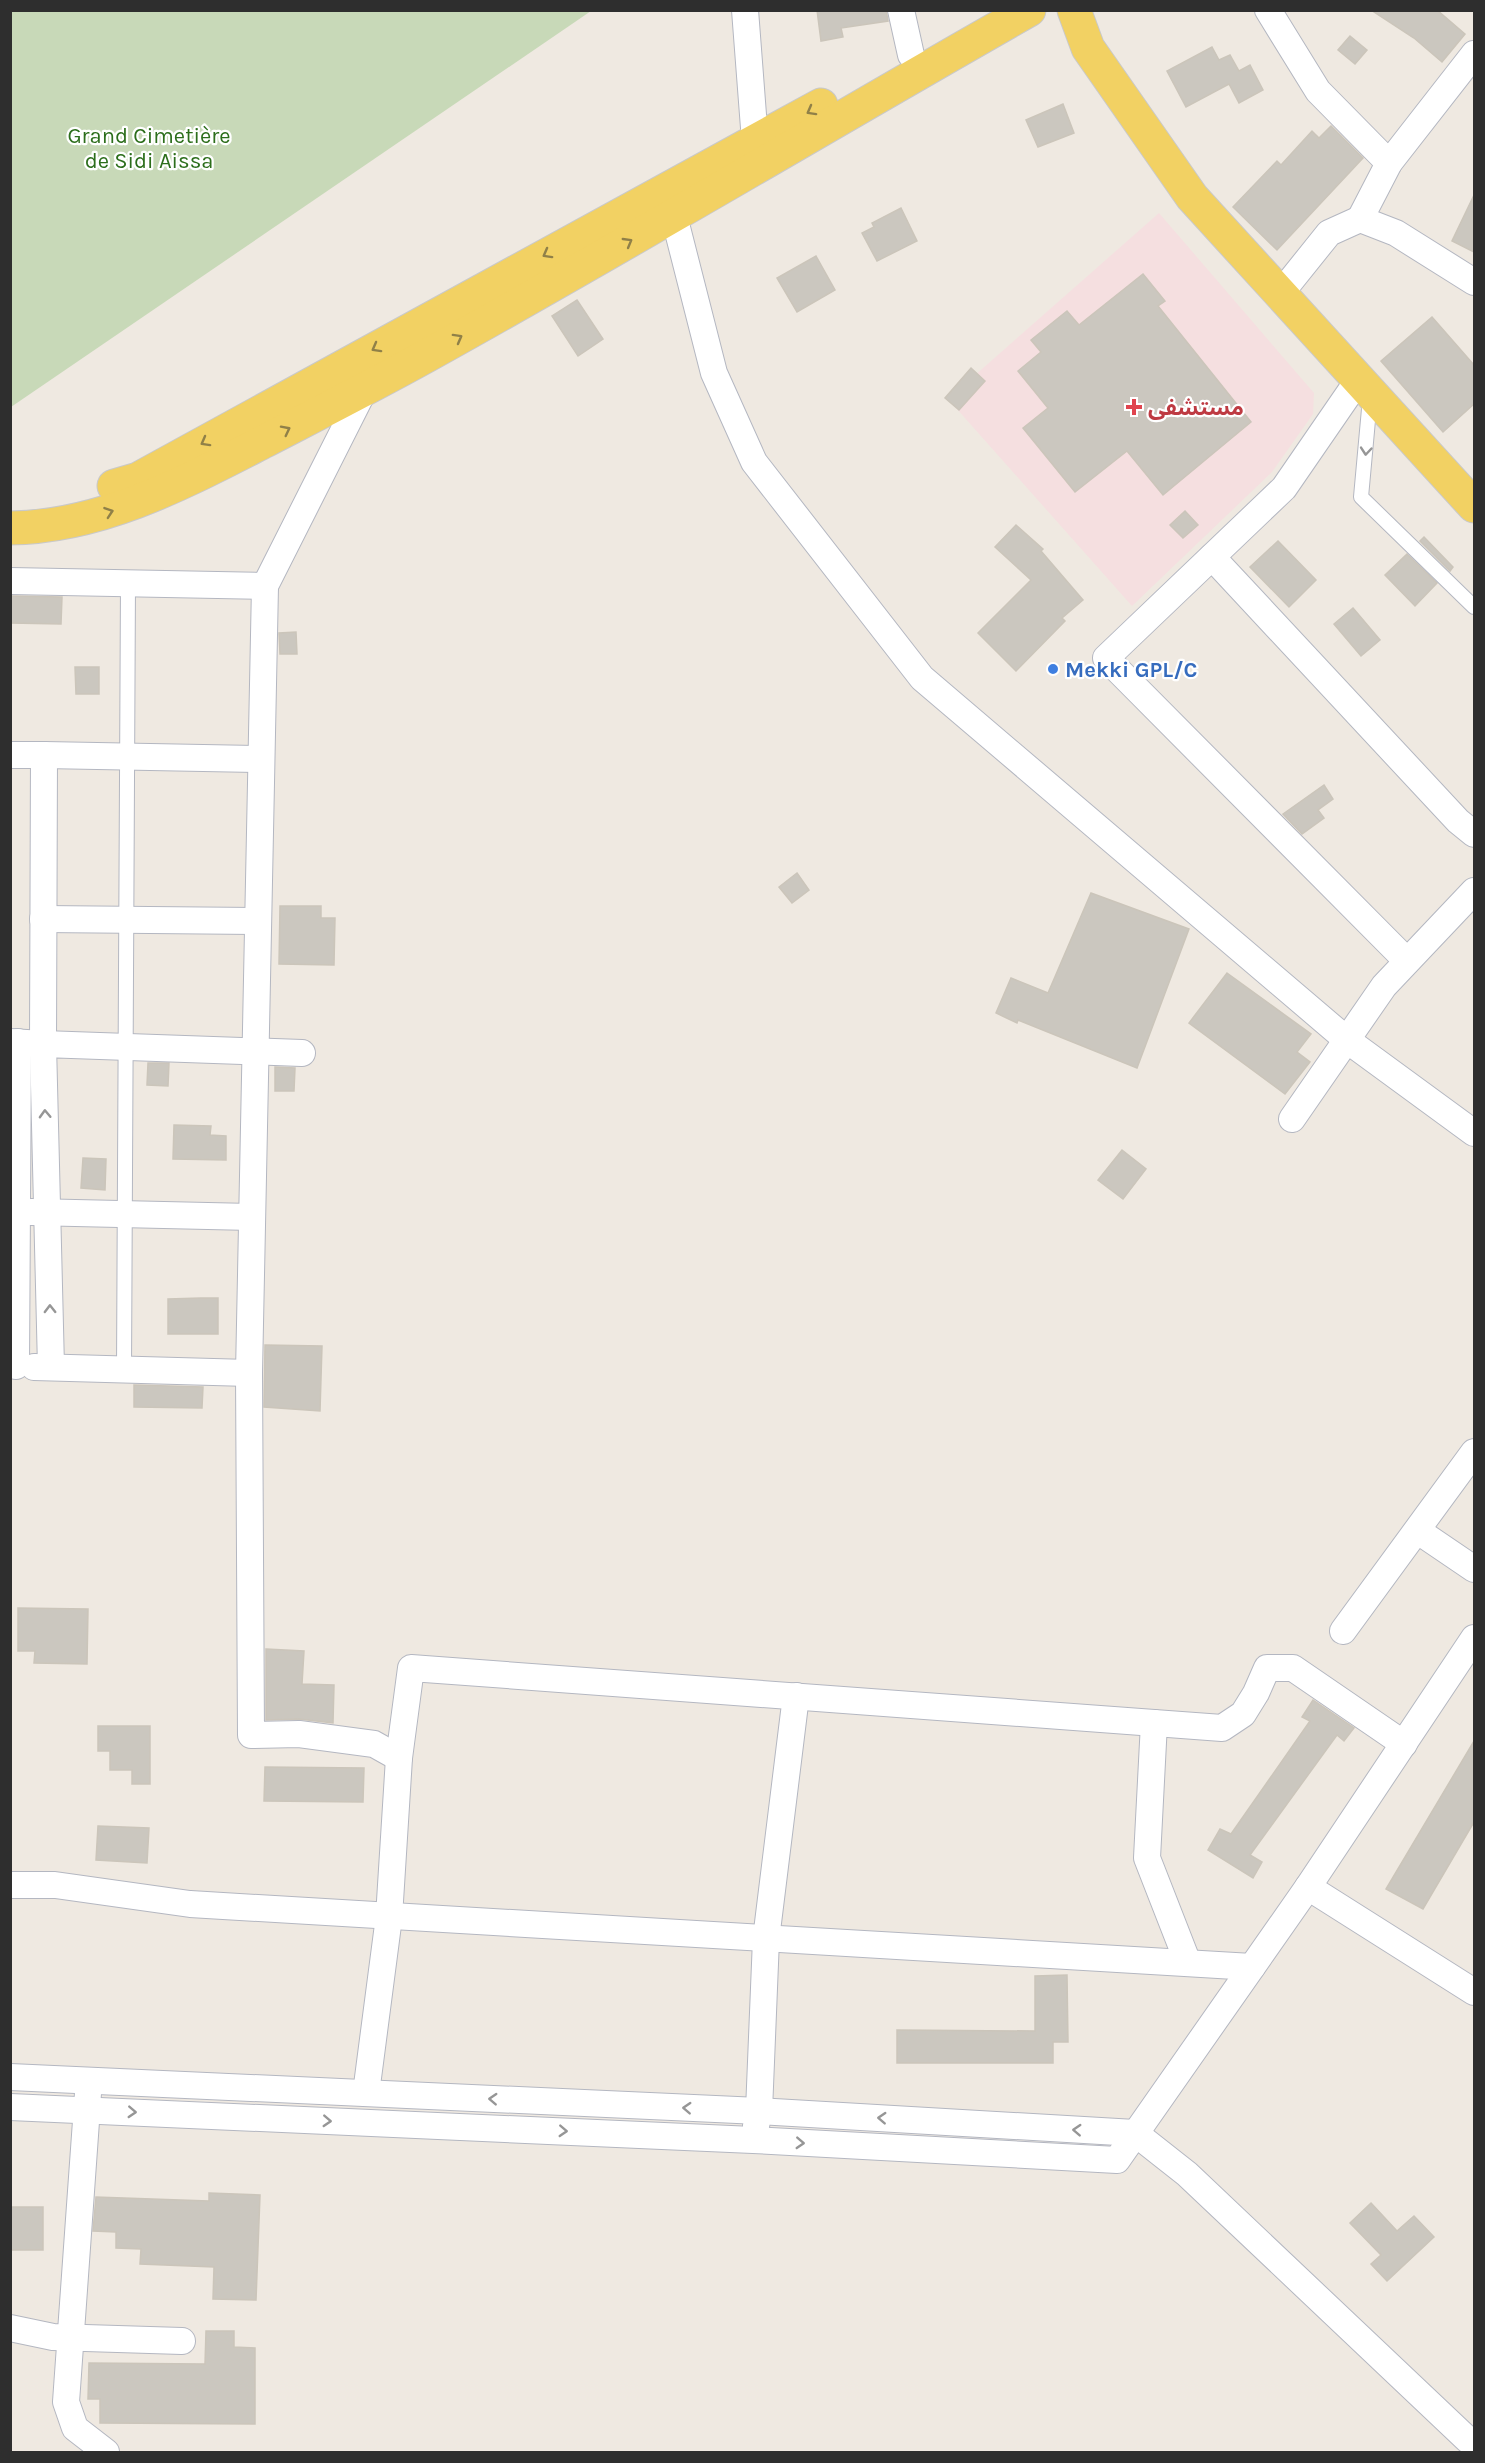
<svg xmlns="http://www.w3.org/2000/svg" width="1485" height="2463" font-family="Karla,'Noto Sans Arabic',sans-serif">
  <style>
    .medical { fill: #f5dfe0 }
    .cemetery { fill: #c8d9b8 }
    .building { fill: #cbc7bf; stroke: #cbc5ba; stroke-width: 1.5 }
    .lines { fill: none; stroke-linecap: round; stroke-linejoin: round }
    .lane-casing { stroke: #b4b7c1; stroke-width: 16 }
    .street-casing { stroke: #b4b7c1; stroke-width: 28 }
    .primary-casing { stroke: #c9c9c9; stroke-width: 35 }
    .lane { stroke: #fff; stroke-width: 14 }
    .street { stroke: #fff; stroke-width: 26 }
    .primary { stroke: #f2d163; stroke-width: 33 }
    .oneway { stroke: #908048 }
    .oneway2 { stroke: #969696 }
    .health-dot { fill: #e0444e; stroke: #fff; stroke-width: 2 }
    .shop-dot { fill: #3f7fe0; stroke: #fff; stroke-width: 2 }
    .labels { text-anchor: middle; stroke-width: 4.5; stroke-linejoin: round; paint-order: stroke }
    .park-label { font-size: 22px; fill: #2c6e1b; stroke: #fff }
    .health-label { font-size: 22px; font-weight: bold; fill: #be3a42; stroke: #fff; text-anchor: start }
    .shop-label { font-size: 22px; font-weight: bold; fill: #366cbe; stroke: #fff; text-anchor: start }
  </style>
  <rect width="100%" height="100%" fill="#efe9e1"/>
  <polygon class="medical" points="1159,213 1314,393 1313,414 1272,472 1132,606 948,399"/>
  <polygon class="cemetery" points="11,10 591,10 591,11 11,407"/>
  <g class="building">
    <polygon points="817,10 886,10 888,21 841,28 843,37 821,41"/>
    <polygon points="1371,10 1437,10 1465,34 1442,62 1414,38"/>
    <polygon points="1350,36 1367,50 1355,64 1338,50"/>
    <polygon points="1212,47 1219,60 1230,55 1239,71 1250,65 1263,90 1239,103 1229,84 1186,107 1167,71"/>
    <polygon points="1063,104 1074,133 1038,147 1026,120"/>
    <polygon points="1331,126 1363,158 1277,250 1233,207 1277,161 1281,165 1312,131 1319,138"/>
    <polygon points="1474,195 1474,252 1452,241"/>
    <polygon points="901,208 917,241 877,261 862,233 874,227 872,223"/>
    <polygon points="816,256 835,290 797,312 777,278"/>
    <polygon points="1143,274 1165,301 1158,306 1251,422 1163,495 1127,451 1075,492 1023,428 1048,408 1018,371 1041,352 1031,340 1067,311 1079,325"/>
    <polygon points="577,300 603,339 578,356 552,316"/>
    <polygon points="1432,317 1474,365 1474,404 1443,432 1381,361"/>
    <polygon points="971,368 985,381 959,410 945,398"/>
    <polygon points="1185,511 1198,525 1183,538 1170,525"/>
    <polygon points="1016,525 1043,549 1041,551 1083,600 1062,618 1065,621 1016,671 978,633 1031,580 995,547"/>
    <polygon points="1424,537 1453,567 1450,571 1420,541"/>
    <polygon points="1278,541 1316,580 1289,607 1250,567"/>
    <polygon points="1407,554 1437,583 1415,606 1385,575"/>
    <polygon points="10,596 62,597 61,624 10,623"/>
    <polygon points="1353,608 1380,640 1361,656 1334,624"/>
    <polygon points="296,632 297,654 280,654 279,633"/>
    <polygon points="75,667 99,667 99,694 76,694"/>
    <polygon points="1324,785 1333,799 1318,810 1324,818 1302,834 1283,814"/>
    <polygon points="797,873 809,890 792,903 779,887"/>
    <polygon points="1091,893 1189,929 1137,1068 1018,1020 1017,1023 996,1013 1011,978 1048,993"/>
    <polygon points="280,906 321,906 321,918 335,918 334,965 279,964"/>
    <polygon points="1227,973 1311,1034 1297,1052 1310,1062 1285,1094 1189,1023"/>
    <polygon points="148,1063 169,1063 168,1086 147,1085"/>
    <polygon points="275,1067 295,1068 294,1091 275,1091"/>
    <polygon points="174,1125 211,1126 210,1135 226,1136 226,1160 173,1159"/>
    <polygon points="1122,1150 1146,1169 1123,1199 1098,1180"/>
    <polygon points="83,1158 106,1159 105,1190 81,1188"/>
    <polygon points="201,1298 218,1298 218,1334 168,1334 168,1299"/>
    <polygon points="265,1345 322,1346 320,1411 264,1407"/>
    <polygon points="134,1385 203,1387 202,1408 134,1407"/>
    <polygon points="18,1608 88,1609 87,1664 34,1663 35,1651 18,1651"/>
    <polygon points="266,1649 304,1651 302,1684 334,1685 333,1723 299,1719 266,1720"/>
    <polygon points="1313,1700 1354,1728 1344,1741 1337,1735 1250,1855 1262,1862 1253,1878 1208,1850 1220,1829 1231,1834 1310,1721 1302,1717"/>
    <polygon points="98,1726 150,1726 150,1784 132,1784 132,1770 110,1770 110,1751 98,1751"/>
    <polygon points="1474,1741 1474,1822 1423,1909 1386,1889"/>
    <polygon points="265,1767 364,1768 363,1802 264,1801"/>
    <polygon points="98,1826 149,1828 147,1863 96,1860"/>
    <polygon points="1067,1975 1068,2042 1053,2042 1053,2063 897,2063 897,2030 1035,2031 1035,1976"/>
    <polygon points="209,2193 260,2195 256,2300 213,2299 214,2267 140,2264 141,2249 116,2248 116,2232 93,2231 96,2197 209,2201"/>
    <polygon points="1371,2203 1397,2231 1414,2216 1434,2237 1387,2281 1371,2264 1381,2255 1350,2223"/>
    <rect x="10" y="2207" width="33" height="43"/>
    <polygon points="206,2331 234,2331 234,2347 255,2348 255,2424 100,2423 100,2399 88,2399 89,2363 205,2364"/>
  </g>
  <g class="lines">
    <defs>
      <g id="lane">
        <polyline points="1370,398 1361,497 1474,607"/>
        <polyline points="124,1369 128,583"/>
      </g>
      <g id="street">
        <polyline points="745,10 755,141"/>
        <polyline points="901,10 911,55"/>
        <polyline points="1268,10 1318,91 1389,163"/>
        <polyline points="666,201 674,216 714,373 754,462 922,678 1347,1040 1474,1133"/>
        <polyline points="1360,219 1389,163 1474,54"/>
        <polyline points="1280,294 1329,233 1360,219 1396,233 1474,282"/>
        <polyline points="1359,379 1284,488 1106,658 1407,961"/>
        <polyline points="364,390 265,586 249,1373 251,1735 299,1734 374,1744 399,1758"/>
        <polyline points="1212,557 1458,821 1474,834"/>
        <polyline points="10,581 265,586"/>
        <polyline points="10,755 44,755 43,1044 10,1042"/>
        <polyline points="44,755 261,759"/>
        <polyline points="43,919 258,921"/>
        <polyline points="1292,1119 1384,986 1474,891"/>
        <polyline points="31,1212 252,1217"/>
        <polyline points="16,1366 18,1042"/>
        <polyline points="34,1367 249,1373"/>
        <polyline points="51,1367 43,1044 302,1053"/>
        <polyline points="1418,1531 1474,1569"/>
        <polyline points="1343,1631 1474,1452"/>
        <polyline points="1154,1723 1147,1858 1188,1963"/>
        <polyline points="10,1885 55,1885 190,1904 1252,1967"/>
        <polyline points="1308,1887 1474,1992"/>
        <polyline points="10,2077 759,2111 1135,2133 1187,2174 1468,2440 1474,2442"/>
        <polyline points="88,2093 66,2402 75,2428 106,2452"/>
        <polyline points="366,2093 389,1917 399,1758 411,1668 1222,1728 1243,1714 1256,1693 1267,1668 1293,1668 1404,1744"/>
        <polyline points="10,2107 753,2140 1117,2160 1308,1887 1474,1638"/>
        <polyline points="756,2126 759,2111 766,1939 796,1696"/>
        <polyline points="10,2328 53,2337 182,2341"/>
      </g>
      <g id="primary">
        <polyline points="1074,10 1088,48 1192,197 1474,506"/>
        <polyline points="114,486 138,479 821,105"/>
        <path d="M10,528C102,527 185,482 265,441C319,413 374,385 428,355C630,243 828,124 1029,10"/>
      </g>
    </defs>
    <use href="#lane" class="lane-casing"/>
    <use href="#street" class="street-casing"/>
    <use href="#primary" class="primary-casing"/>
    <use href="#lane" class="lane"/>
    <use href="#street" class="street"/>
    <use href="#primary" class="primary"/>
  </g>
  <defs><path id="oneway-chevron" d="M-2-3.5L2.5 0L-2 3.5" fill="none" stroke-width="1.6" stroke-linecap="round" stroke-linejoin="round" transform="scale(1.5)"/></defs>
  <g class="oneway">
    <use href="#oneway-chevron" transform="translate(811 111) rotate(151)"/>
    <use href="#oneway-chevron" transform="translate(628 242) rotate(-30)"/>
    <use href="#oneway-chevron" transform="translate(547 254) rotate(151)"/>
    <use href="#oneway-chevron" transform="translate(458 338) rotate(-29)"/>
    <use href="#oneway-chevron" transform="translate(376 348) rotate(151)"/>
    <use href="#oneway-chevron" transform="translate(286 430) rotate(-27)"/>
    <use href="#oneway-chevron" transform="translate(205 442) rotate(151)"/>
    <use href="#oneway-chevron" transform="translate(109 512) rotate(-19)"/>
  </g>
  <g class="oneway2">
    <use href="#oneway-chevron" transform="translate(1366 451) rotate(95)"/>
    <use href="#oneway-chevron" transform="translate(45 1114) rotate(-92)"/>
    <use href="#oneway-chevron" transform="translate(50 1309) rotate(-91)"/>
    <use href="#oneway-chevron" transform="translate(493 2099) rotate(-177)"/>
    <use href="#oneway-chevron" transform="translate(687 2108) rotate(-177)"/>
    <use href="#oneway-chevron" transform="translate(132 2112) rotate(3)"/>
    <use href="#oneway-chevron" transform="translate(882 2118) rotate(-177)"/>
    <use href="#oneway-chevron" transform="translate(327 2121) rotate(3)"/>
    <use href="#oneway-chevron" transform="translate(1077 2130) rotate(-177)"/>
    <use href="#oneway-chevron" transform="translate(563 2131) rotate(3)"/>
    <use href="#oneway-chevron" transform="translate(800 2143) rotate(3)"/>
  </g>
  <path class="health-dot" d="M1131 398h6v6h6v6h-6v6h-6v-6h-6v-6h6z"/>
  <circle class="shop-dot" cx="1053" cy="669" r="6"/>
  <g class="labels">
    <g class="park-label">
      <text x="149" y="143">Grand Cimetière<tspan x="149" dy="25">de Sidi Aissa</tspan></text>
    </g>
    <g class="health-label">
      <text x="1148" y="415">مستشفى</text>
    </g>
    <g class="shop-label">
      <text x="1065" y="677">Mekki GPL/C</text>
    </g>
  </g>
  <rect width="1485" height="2463" fill="none" stroke="#2e2e2e" stroke-width="24"/>
</svg>
